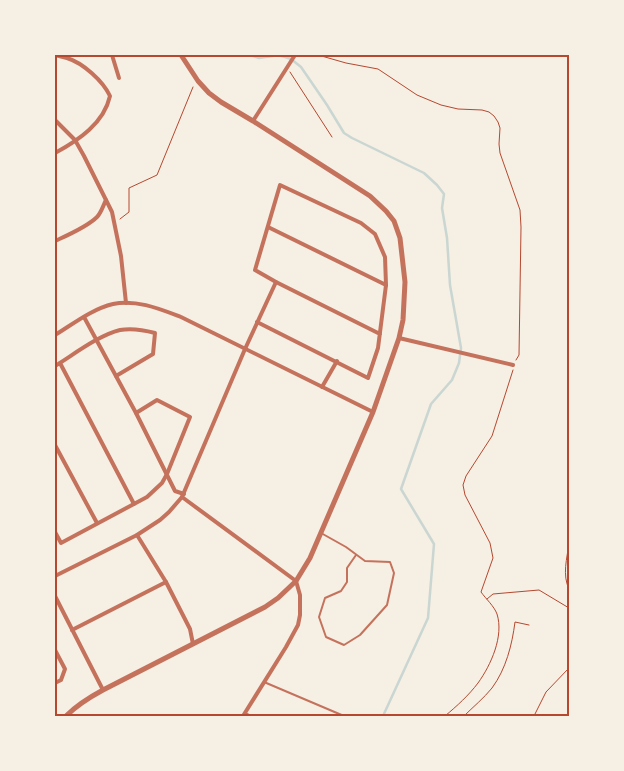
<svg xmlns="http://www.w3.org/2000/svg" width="624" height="771" font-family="Lato,sans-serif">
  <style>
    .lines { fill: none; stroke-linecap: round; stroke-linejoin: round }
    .stream { stroke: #c9d6d2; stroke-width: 2.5 }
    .path { stroke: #b5482f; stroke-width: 1 }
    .service { stroke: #c5725c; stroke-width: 2 }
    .minor { stroke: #c5725c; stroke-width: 4 }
    .tertiary { stroke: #c5725c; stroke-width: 5 }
    .neatline { fill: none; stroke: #b5482f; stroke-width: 2 }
  </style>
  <rect width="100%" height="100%" fill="#f6efe4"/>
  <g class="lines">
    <polyline class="stream" points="250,55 259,58 279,55 291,59 301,67 327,105 344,133 352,138 424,173 437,185 444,194 442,208 447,238 450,285 461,348 459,363 452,380 431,404 401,489 434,544 428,618 383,716"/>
    <g class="path">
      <polyline points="318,55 346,63 378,69 417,95 441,105 458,109 482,110 489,112 494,116 498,122 500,128 499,144 500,153 520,210 521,227 519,355 516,360"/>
      <polyline points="290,72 332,137"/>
      <polyline points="120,219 129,212 129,188 157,175 193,87"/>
      <path d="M569,544C567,558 562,575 569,589"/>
      <polyline points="487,599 493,594 539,590 569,608"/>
      <path d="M445,716C457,706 469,695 478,683C491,665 504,636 497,614C494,606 486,599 481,592L493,558L490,543L465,495L463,485L466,476L492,436L513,370"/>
      <path d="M464,716C473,707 484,698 492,688C506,669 512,645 515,622L529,625"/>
      <polyline points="534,716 546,692 569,668"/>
    </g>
    <g class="service">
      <polyline points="321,533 346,547 365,561 390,562 394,573 387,605 360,635 344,645 326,637 319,617 325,598 341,591 347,582 347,568 356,555"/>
      <polyline points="264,682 344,716"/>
      <polyline points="245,713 251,716"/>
    </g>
    <g class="minor">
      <path d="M55,55C59,56 63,57 67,58C83,63 103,81 110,96C104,123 79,140 55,153"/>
      <polyline points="112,55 119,78"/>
      <polyline points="55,120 75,140 84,156 112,212 121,256 126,303"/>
      <polyline points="253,121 295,55"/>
      <polyline points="268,227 386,285"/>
      <path d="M55,241C68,235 87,227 97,217C101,213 103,206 106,200"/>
      <polyline points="84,317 136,413 175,491 184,494"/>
      <polyline points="257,322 368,378 378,348 386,285 385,257 375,234 361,223 280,185 255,270 276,282 380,334"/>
      <path d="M55,335C73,324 92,309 113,304C136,299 160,309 181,317L373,412"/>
      <polyline points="399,338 513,365"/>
      <polyline points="60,363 134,504"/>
      <path d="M55,366C73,355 99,335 120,330C131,328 144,330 155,333L153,354L116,376"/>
      <polyline points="322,387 337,361"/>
      <polyline points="55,445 97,523"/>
      <polyline points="182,497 296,581 300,595 300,615 298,625 286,647 243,716"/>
      <polyline points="55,532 61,543 147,497 162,483 167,474 190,417 157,400 136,413"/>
      <polyline points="137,535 166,582 190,629 193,644"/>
      <polyline points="55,576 137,535 160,520 169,512 182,497 245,349 276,282"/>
      <polyline points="55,596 103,690"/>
      <polyline points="72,630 166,582"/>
      <polyline points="55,650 65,669 61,680 55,683"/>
    </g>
    <path class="tertiary" d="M66,716C77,705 90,697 103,690L265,607L278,598L296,581L310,558L373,412L399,338L403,320L405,282L400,238L394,221L386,211L370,196L253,121L221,102L209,93L198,81L181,55"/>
  </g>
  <rect width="624" height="771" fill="none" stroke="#f6efe4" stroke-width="112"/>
  <rect x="56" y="56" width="512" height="659" class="neatline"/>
</svg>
